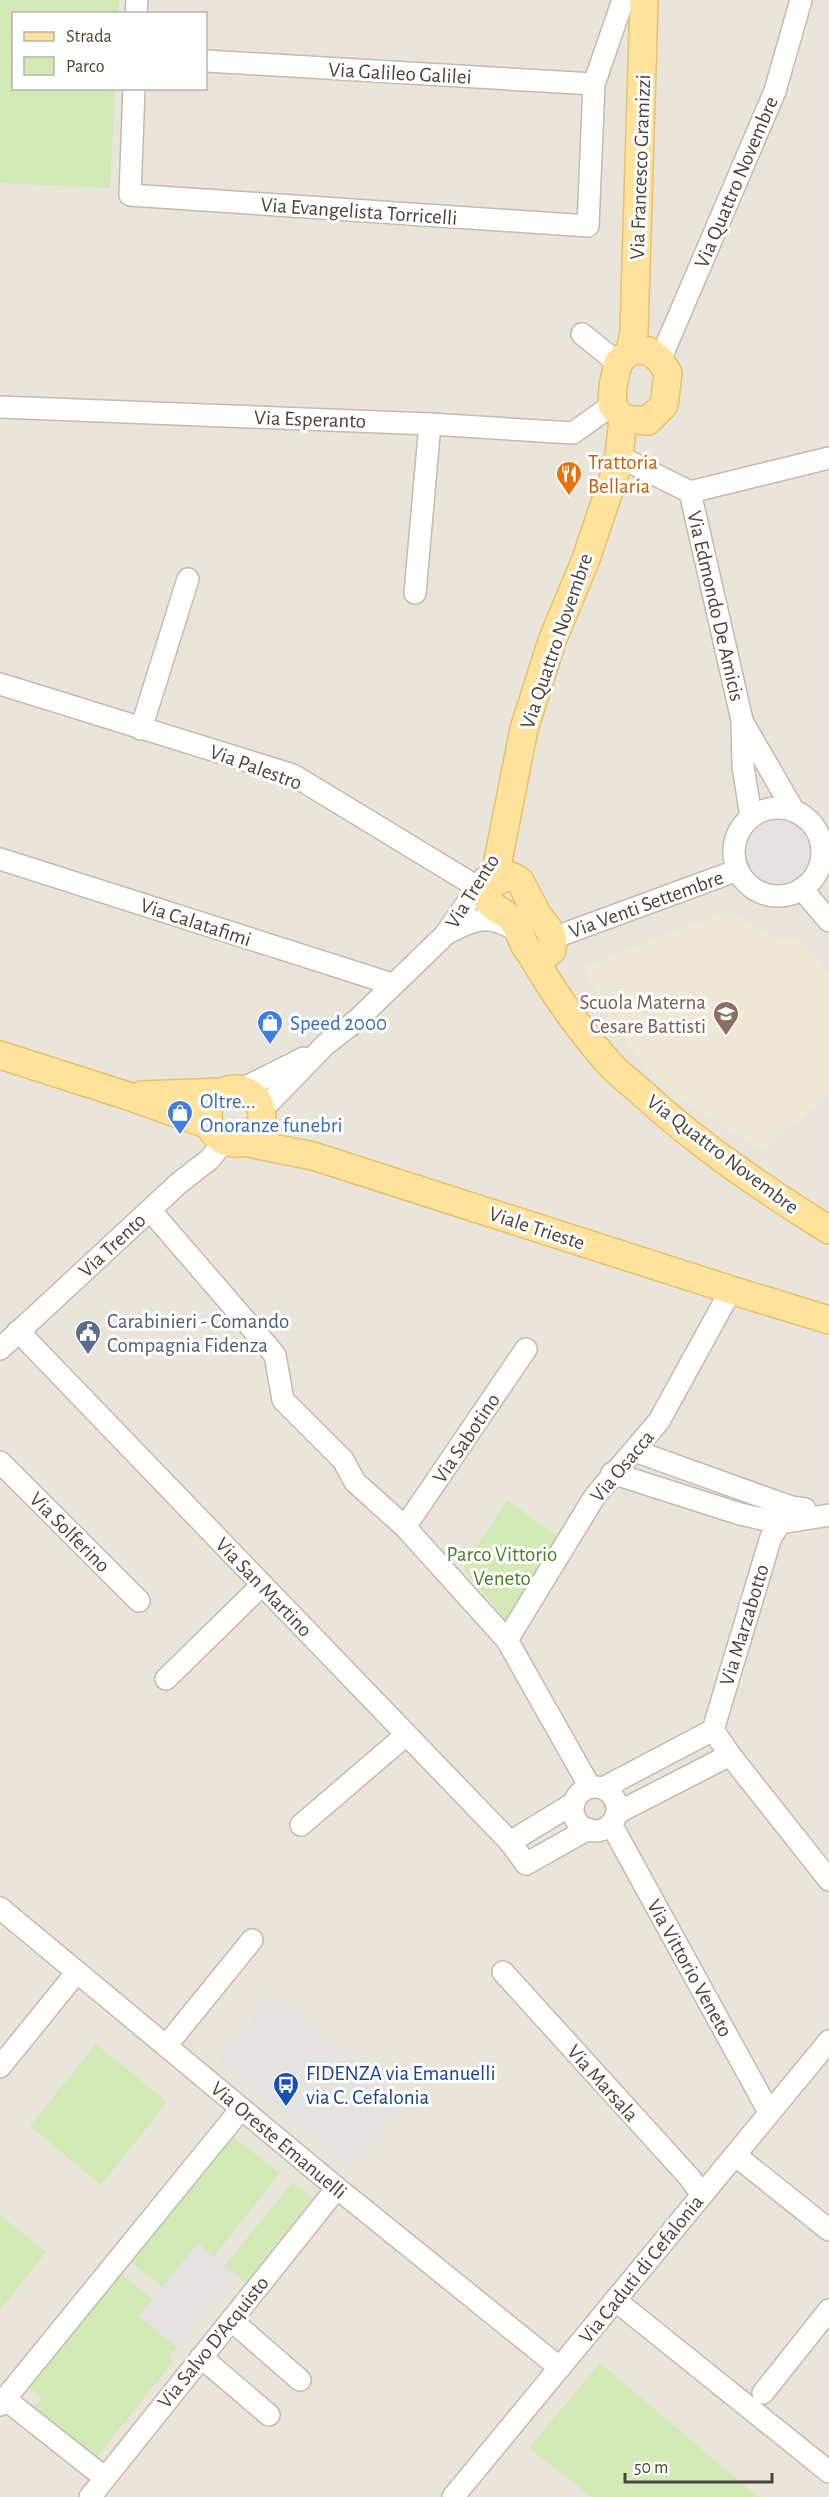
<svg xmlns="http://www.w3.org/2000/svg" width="829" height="2497" font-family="'Alegreya Sans',sans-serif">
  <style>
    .residential { fill: #eae5da; fill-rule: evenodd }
    .education { fill: #efe8d6 }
    .green { fill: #d2eab5 }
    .parking { fill: #e5e3e0 }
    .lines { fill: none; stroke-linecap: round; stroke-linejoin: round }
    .minor-casing { stroke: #c2bbae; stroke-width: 24 }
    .major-casing { stroke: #e6c16a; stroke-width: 30 }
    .minor { stroke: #fff; stroke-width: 21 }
    .major { stroke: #ffe39c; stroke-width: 27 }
    .labels { text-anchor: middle; stroke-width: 6; stroke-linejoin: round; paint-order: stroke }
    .street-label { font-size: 21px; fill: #4b4439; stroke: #fff }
    .food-label { font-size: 21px; fill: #c56008; stroke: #fff; text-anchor: start }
    .education-label { font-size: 21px; fill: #785e54; stroke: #fff; text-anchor: end }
    .shop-label { font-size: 21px; fill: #366cbe; stroke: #fff; text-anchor: start }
    .service-label { font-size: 21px; fill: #4e5e75; stroke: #fff; text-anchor: start }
    .park-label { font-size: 21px; fill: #4a7f2a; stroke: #fff }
    .transit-label { font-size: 21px; fill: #164399; stroke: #fff; text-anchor: start }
  </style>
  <rect width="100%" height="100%" fill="#f6f3ec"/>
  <path class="residential" d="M0,0H829V2497H0ZM14,14H206V88H14Z"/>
  <polygon class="education" points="728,911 779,939 800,939 829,972 829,1096 762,1151 687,1103 658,1080 635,1054 610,1020 583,967"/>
  <g class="green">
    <polygon points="0,0 119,0 118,13 14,14 14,88 115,89 110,188 0,183"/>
    <polygon points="507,1500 558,1537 506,1620 463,1569"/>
    <polygon points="96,2044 167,2102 101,2185 30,2126"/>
    <polygon points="231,2135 280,2173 214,2256 198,2244 162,2287 129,2260"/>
    <polygon points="293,2182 313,2198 245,2282 225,2265"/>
    <polygon points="0,2215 46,2252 0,2310"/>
    <polygon points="120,2273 152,2299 138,2316 176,2347 169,2357 173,2362 96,2458 33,2409 42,2398 29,2387"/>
    <polygon points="600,2363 758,2497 591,2497 529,2448"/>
  </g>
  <g class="parking">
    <circle cx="778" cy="851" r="34"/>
    <polygon points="272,1995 405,2102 351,2168 218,2061"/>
    <polygon points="198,2243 236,2275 176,2347 138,2316"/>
  </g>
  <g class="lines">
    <defs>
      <g id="minor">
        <polyline points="136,14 137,0"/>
        <polyline points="206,61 594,84"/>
        <polyline points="134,88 130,195 588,226 594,84 623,0"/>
        <polyline points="582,334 618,363"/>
        <polyline points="660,360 775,91 801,0"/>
        <polyline points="0,407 430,424 573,433 612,405"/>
        <polyline points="628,461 690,492 829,458"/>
        <polyline points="690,492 742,720 743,766 751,817"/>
        <polyline points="415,593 430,424"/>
        <polyline points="0,684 293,775 479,888 488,899"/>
        <polyline points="743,723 794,811"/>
        <polyline points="141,729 188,579"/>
        <circle cx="778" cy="852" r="44"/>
        <polyline points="0,859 392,984"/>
        <polyline points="802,889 829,921"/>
        <path d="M448,933C472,920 488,913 513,929"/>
        <polyline points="553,938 738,870"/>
        <polyline points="240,1090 304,1058"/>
        <polyline points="261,1111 325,1045 357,1020 445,935 485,877"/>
        <polyline points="150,1210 275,1355 283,1400 343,1460 355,1482 405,1527 507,1640 590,1787"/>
        <polyline points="18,1331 510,1842 526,1864 588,1829"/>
        <polyline points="0,1349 179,1183 210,1159 224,1141"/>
        <polyline points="635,1451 791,1507 805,1509"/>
        <polyline points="0,1462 139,1601"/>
        <polyline points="612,1473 740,1514 780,1523 829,1515"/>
        <polyline points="791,1507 771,1537 713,1730 730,1755 829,1880"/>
        <polyline points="405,1527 526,1349"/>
        <polyline points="507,1640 595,1496 659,1421 731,1290"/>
        <polyline points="166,1679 262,1585"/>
        <circle cx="595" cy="1809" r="22"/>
        <polyline points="603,1788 713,1730"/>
        <polyline points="617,1813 730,1755"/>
        <polyline points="611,1824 769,2112"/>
        <polyline points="301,1825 406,1735"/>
        <polyline points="510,1842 574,1803"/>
        <polyline points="0,1908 337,2188 560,2368"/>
        <polyline points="503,1972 690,2178 702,2195"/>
        <polyline points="166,2046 252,1940"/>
        <polyline points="0,2067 77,1972"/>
        <polyline points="735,2155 829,2230"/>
        <polyline points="615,2300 829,2472"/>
        <polyline points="231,2320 300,2380"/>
        <polyline points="201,2357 269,2415"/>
        <polyline points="763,2393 829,2310"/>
        <polyline points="5,2399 105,2478"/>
        <polyline points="0,2405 241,2109"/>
        <polyline points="90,2497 337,2188"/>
        <polyline points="453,2497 829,2041"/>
      </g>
      <g id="major">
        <polyline points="630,351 649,351 660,360 668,373 664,405 648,421 623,419 612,405 613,386 618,363 630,351 634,333 644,0"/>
        <path d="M511,876L520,881L537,914L548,928L553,938L552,950L545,956L537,958C519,946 524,935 512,920C507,914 499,911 493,906C474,890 498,880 511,876Z"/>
        <polyline points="494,881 524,729 552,641 586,559 618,464 623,419"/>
        <path d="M531,954C553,992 578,1028 607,1061C617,1073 630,1082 641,1092C698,1145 764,1189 829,1230"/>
        <polyline points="0,1055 128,1096 209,1125"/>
        <circle cx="235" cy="1116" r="27"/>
        <polyline points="142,1095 222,1092"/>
        <polyline points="243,1142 313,1156 731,1290 829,1320"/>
      </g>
    </defs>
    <use href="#minor" class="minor-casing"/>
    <use href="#major" class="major-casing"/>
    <use href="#minor" class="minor"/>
    <use href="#major" class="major"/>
  </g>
  <defs>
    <symbol id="restaurant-pin" viewBox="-11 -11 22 30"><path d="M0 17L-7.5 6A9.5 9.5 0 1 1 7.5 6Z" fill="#e8710a" stroke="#fff"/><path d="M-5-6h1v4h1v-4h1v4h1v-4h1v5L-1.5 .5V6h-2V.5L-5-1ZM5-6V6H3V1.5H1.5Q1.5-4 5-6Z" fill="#fff"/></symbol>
    <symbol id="school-pin" viewBox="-11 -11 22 30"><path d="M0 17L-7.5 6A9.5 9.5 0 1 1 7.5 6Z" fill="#8d6e63" stroke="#fff"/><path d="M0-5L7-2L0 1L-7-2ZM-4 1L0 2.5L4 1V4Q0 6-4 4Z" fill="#fff"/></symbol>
    <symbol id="shop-pin" viewBox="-11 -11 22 30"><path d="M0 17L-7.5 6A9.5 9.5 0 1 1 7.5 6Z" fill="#3f7fe0" stroke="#fff"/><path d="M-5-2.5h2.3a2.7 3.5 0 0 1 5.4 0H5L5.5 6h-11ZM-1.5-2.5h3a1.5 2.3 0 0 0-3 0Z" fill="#fff"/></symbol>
    <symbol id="civic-pin" viewBox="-11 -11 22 30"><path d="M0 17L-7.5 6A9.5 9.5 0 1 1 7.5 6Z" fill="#5c6f8a" stroke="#fff"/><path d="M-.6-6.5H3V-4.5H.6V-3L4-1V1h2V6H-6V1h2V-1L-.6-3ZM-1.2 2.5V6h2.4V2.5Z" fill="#fff"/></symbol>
    <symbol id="bus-pin" viewBox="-11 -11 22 30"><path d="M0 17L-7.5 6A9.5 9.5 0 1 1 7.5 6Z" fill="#1a4fb4" stroke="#fff"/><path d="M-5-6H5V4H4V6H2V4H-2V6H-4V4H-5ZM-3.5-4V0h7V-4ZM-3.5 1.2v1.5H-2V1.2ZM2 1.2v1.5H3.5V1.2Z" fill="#fff"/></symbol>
  </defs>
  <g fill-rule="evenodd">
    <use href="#restaurant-pin" x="554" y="459" width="30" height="40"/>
    <use href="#school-pin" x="711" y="999" width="30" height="40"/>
    <use href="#shop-pin" x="255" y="1008" width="30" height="40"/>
    <use href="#shop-pin" x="165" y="1098" width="30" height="40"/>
    <use href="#civic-pin" x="73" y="1318" width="30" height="40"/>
    <use href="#bus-pin" x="271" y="2070" width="30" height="40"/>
  </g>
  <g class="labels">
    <g class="street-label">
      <text transform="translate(400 73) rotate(3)" y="7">Via Galileo Galilei</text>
      <text transform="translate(640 167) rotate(-88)" y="7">Via Francesco Gramizzi</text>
      <text transform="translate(736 182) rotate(-67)" y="7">Via Quattro Novembre</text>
      <text transform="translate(359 211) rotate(4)" y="7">Via Evangelista Torricelli</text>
      <text transform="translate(310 419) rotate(2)" y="7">Via Esperanto</text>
      <text transform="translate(716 606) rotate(77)" y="7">Via Edmondo De Amicis</text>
      <text transform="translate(556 641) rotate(-71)" y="7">Via Quattro Novembre</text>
      <text transform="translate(256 767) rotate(20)" y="7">Via Palestro</text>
      <text transform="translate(472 891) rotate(-58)" y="7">Via Trento</text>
      <text transform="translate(646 904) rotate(-20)" y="7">Via Venti Settembre</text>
      <text transform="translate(196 922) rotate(18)" y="7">Via Calatafimi</text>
      <text transform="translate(723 1154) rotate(37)" y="7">Via Quattro Novembre</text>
      <text transform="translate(537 1228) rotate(18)" y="7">Viale Trieste</text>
      <text transform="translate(112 1245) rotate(-43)" y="7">Via Trento</text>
      <text transform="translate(466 1438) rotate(-56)" y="7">Via Sabotino</text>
      <text transform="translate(622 1466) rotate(-50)" y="7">Via Osacca</text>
      <text transform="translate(70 1532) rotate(45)" y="7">Via Solferino</text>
      <text transform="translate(264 1587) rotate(46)" y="7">Via San Martino</text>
      <text transform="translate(744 1625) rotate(-73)" y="7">Via Marzabotto</text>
      <text transform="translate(690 1968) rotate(61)" y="7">Via Vittorio Veneto</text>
      <text transform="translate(603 2083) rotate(48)" y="7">Via Marsala</text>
      <text transform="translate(279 2140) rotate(40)" y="7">Via Oreste Emanuelli</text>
      <text transform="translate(641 2269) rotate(-51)" y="7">Via Caduti di Cefalonia</text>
      <text transform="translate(213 2342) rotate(-51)" y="7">Via Salvo D'Acquisto</text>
    </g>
    <g class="food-label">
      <text x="588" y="469">Trattoria<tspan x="588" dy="24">Bellaria</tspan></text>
    </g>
    <g class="education-label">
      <text x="706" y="1009">Scuola Materna<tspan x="706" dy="24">Cesare Battisti</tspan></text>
    </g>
    <g class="shop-label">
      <text x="290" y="1030">Speed 2000</text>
      <text x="200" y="1108">Oltre...<tspan x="200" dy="24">Onoranze funebri</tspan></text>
    </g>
    <g class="service-label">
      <text x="107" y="1328">Carabinieri - Comando<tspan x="107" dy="24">Compagnia Fidenza</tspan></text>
    </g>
    <g class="park-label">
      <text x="502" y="1561">Parco Vittorio<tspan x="502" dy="24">Veneto</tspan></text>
    </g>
    <g class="transit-label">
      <text x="306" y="2080">FIDENZA via Emanuelli<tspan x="306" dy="24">via C. Cefalonia</tspan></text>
    </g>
  </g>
  <rect x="12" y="12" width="195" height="78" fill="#ffffff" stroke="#b7b4b0" stroke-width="1.5"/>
  <rect x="24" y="32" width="30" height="9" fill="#ffe39c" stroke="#b7b4b0" stroke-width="1.5"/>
  <text x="66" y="42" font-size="18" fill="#4b4439">Strada</text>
  <rect x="24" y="57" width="30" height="18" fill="#d2eab5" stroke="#b7b4b0" stroke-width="1.5"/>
  <text x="66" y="72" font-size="18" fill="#4b4439">Parco</text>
  <path d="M625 2473v9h147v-9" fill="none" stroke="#4b4439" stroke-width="3"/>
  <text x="634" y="2473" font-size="18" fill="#4b4439" stroke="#ffffff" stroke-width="4.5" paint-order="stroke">50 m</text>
</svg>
